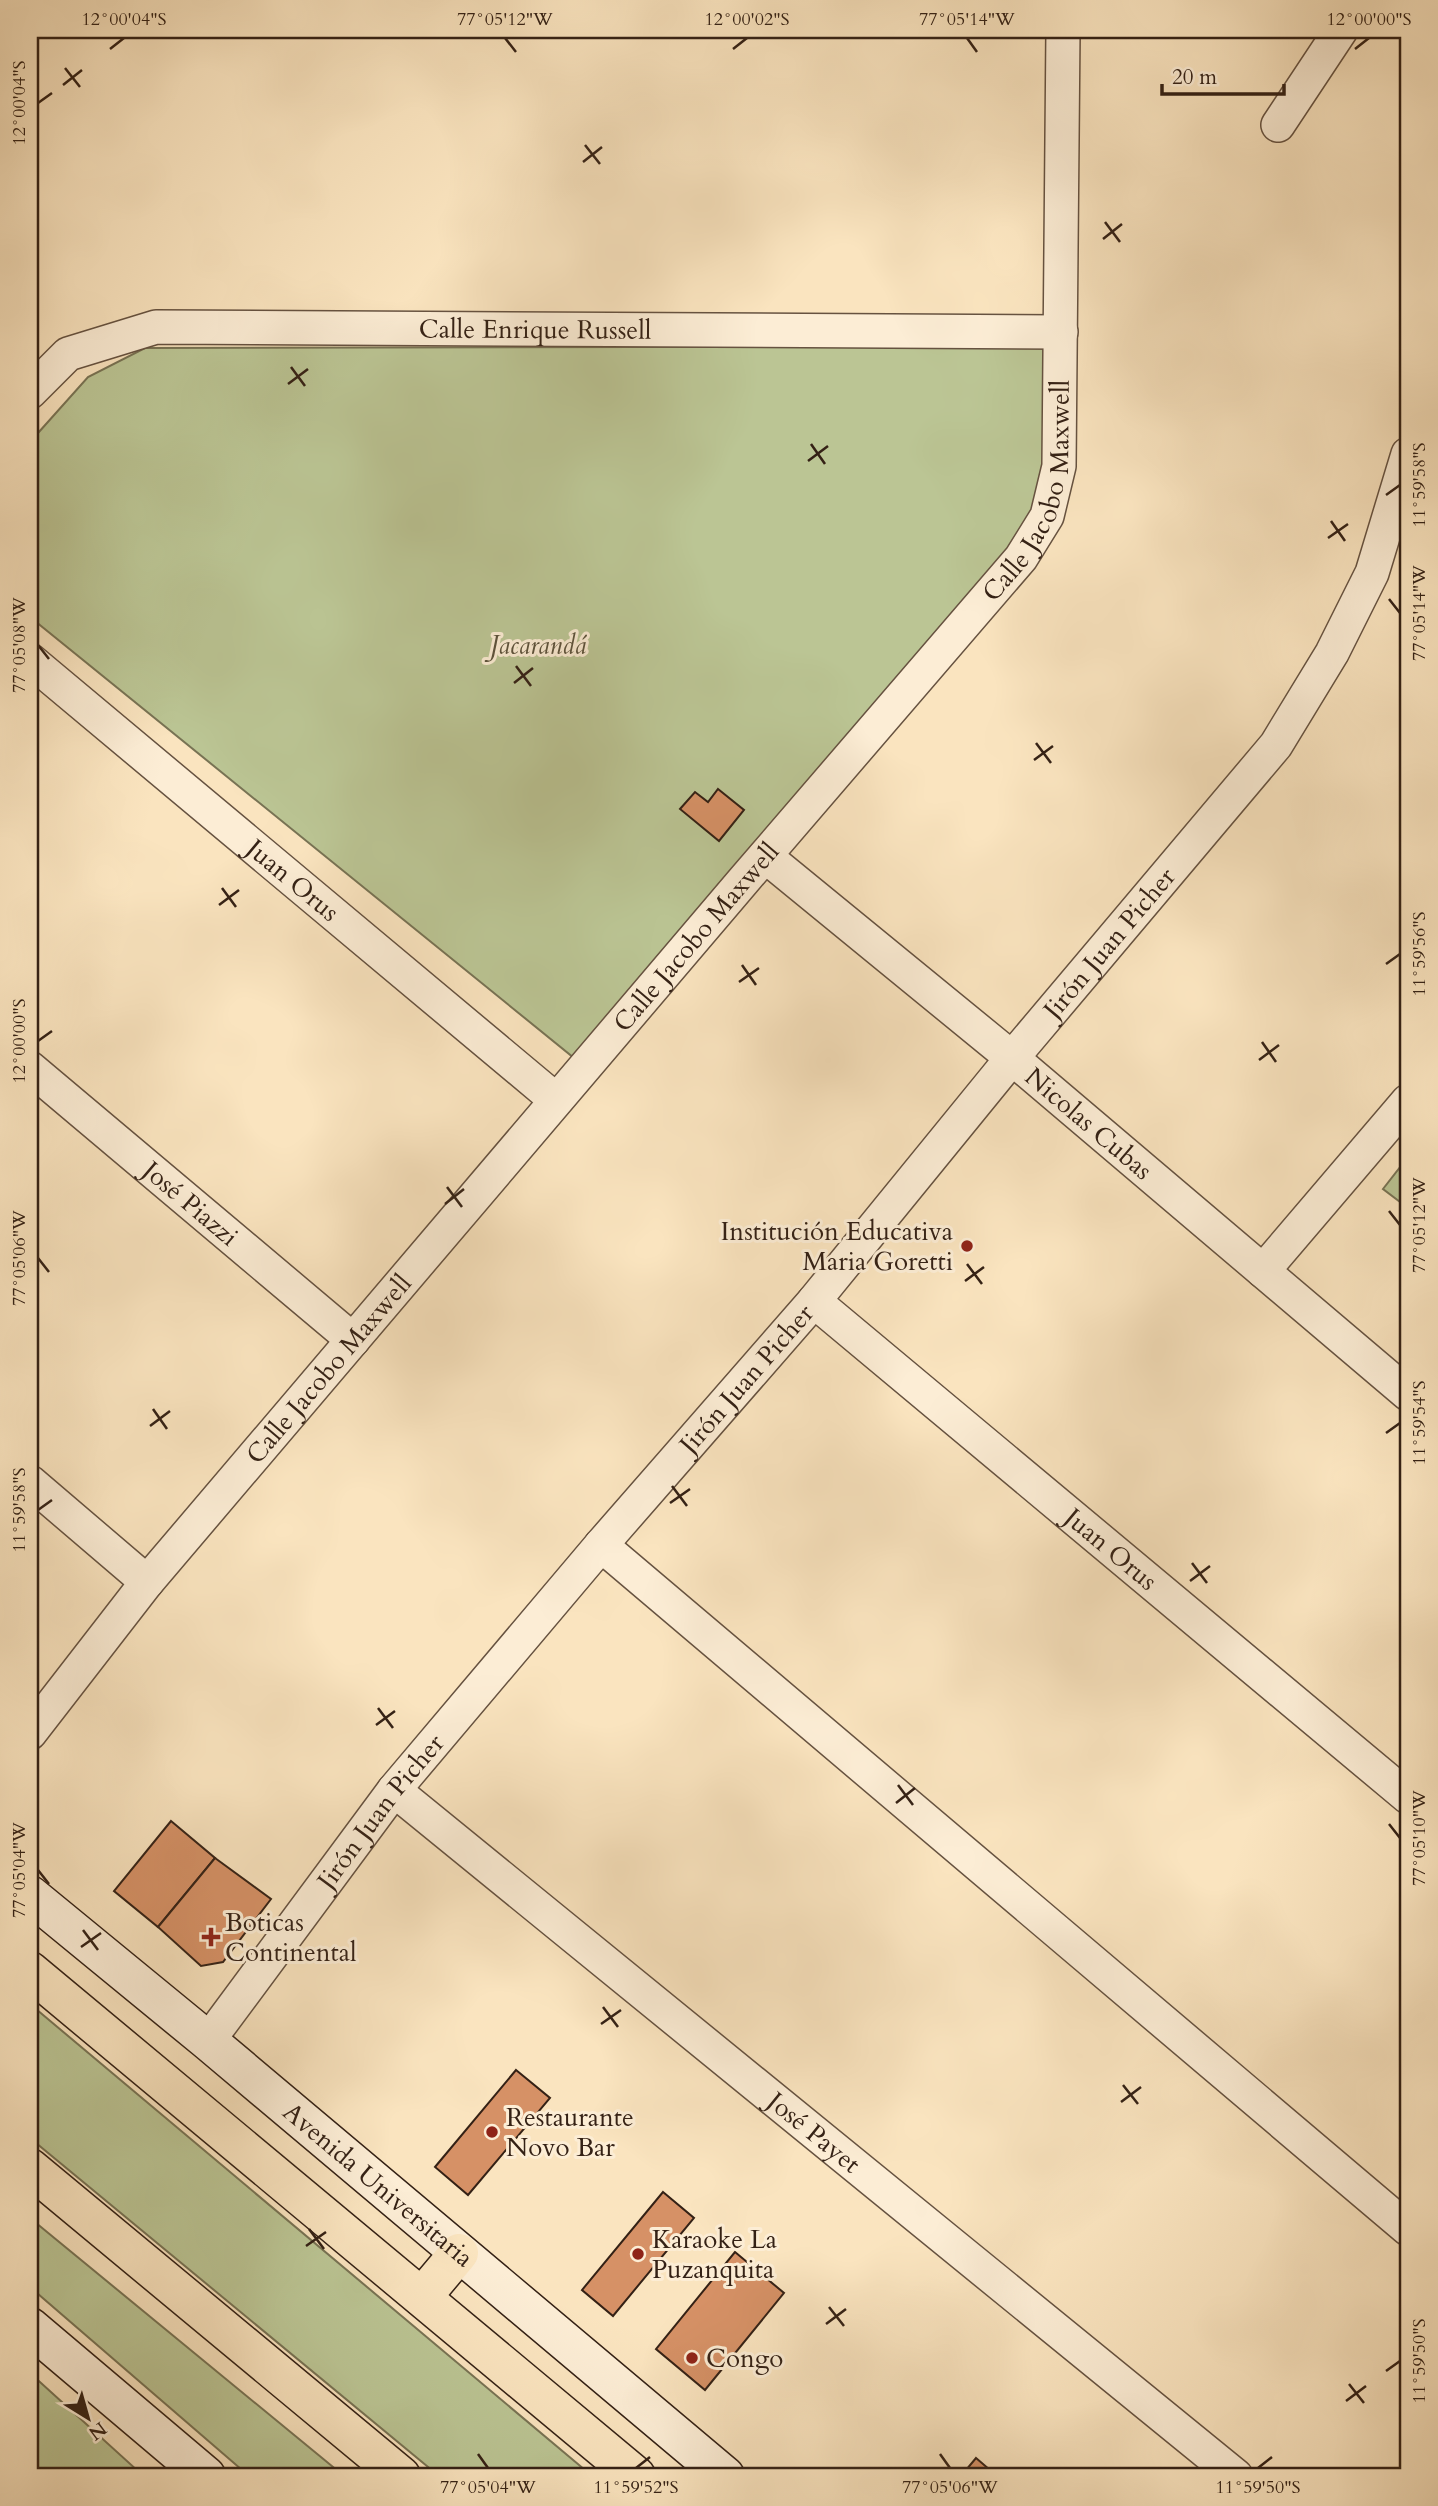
<svg xmlns="http://www.w3.org/2000/svg" width="1438" height="2506" font-family="Cardo,serif">
  <style>
    .green { fill: #bbc594; stroke: #787354; stroke-width: 2 }
    .building { fill: #d69166; stroke: #342115; stroke-width: 2 }
    .lines { fill: none; stroke-linecap: round; stroke-linejoin: round }
    .minor-casing { stroke: #665240; stroke-width: 36 }
    .secondary-casing { stroke: #342115; stroke-width: 41 }
    .primary-casing { stroke: #342115; stroke-width: 41 }
    .minor { stroke: #fcedd5; stroke-width: 33 }
    .secondary { stroke: #fcedd5; stroke-width: 38 }
    .primary { stroke: #fae4bf; stroke-width: 38 }
    .ticks { fill: none; stroke: #342115; stroke-width: 2.5 }
    .poi-dot { fill: #8f2418; stroke: #fcedd5; stroke-width: 2.5 }
    .labels { text-anchor: middle; stroke-width: 6; stroke-linejoin: round; paint-order: stroke }
    .street-label { font-size: 26px; fill: #342115; stroke: #fcedd5 }
    .park-label { font-size: 26px; font-style: italic; fill: #5c523b; stroke: #fcedd5 }
    .poi-label { font-size: 26px; fill: #342115; stroke: #fcedd5; text-anchor: start }
    .neatline { fill: none; stroke: #342115; stroke-width: 2.5 }
    .ticks-label { font-size: 18px; text-anchor: middle; fill: #342115 }
  </style>
  <rect width="100%" height="100%" fill="#fae4bf"/>
  <filter id="stains"><feTurbulence type="fractalNoise" baseFrequency=".00286" numOctaves="4"/><feColorMatrix values="0 0 0 0 .2 0 0 0 0 .09 0 0 0 0 .02 0 0 0 .5 -.17"/></filter>
  <radialGradient id="worn" r=".72"><stop offset=".6" stop-color="#630" stop-opacity="0"/><stop offset="1" stop-color="#630" stop-opacity=".3"/></radialGradient>
  <g class="green">
    <polygon points="1046,346 1050,479 1013,543 579,1062 30,617 30,442 88,377 145,348"/>
    <polygon points="1408,1157 1408,1208 1383,1189"/>
    <polygon points="30,2004 585,2470 593,2476 439,2476 30,2138"/>
    <polygon points="30,2218 344,2476 249,2476 30,2287"/>
    <polygon points="30,2373 138,2471 134,2476 30,2476"/>
  </g>
  <g class="building">
    <polygon points="718,789 744,810 719,841 680,809 695,792 708,802"/>
    <polygon points="171,1821 215,1858 158,1927 114,1891"/>
    <polygon points="215,1858 271,1899 223,1962 201,1966 158,1927"/>
    <polygon points="516,2070 550,2098 468,2195 435,2167"/>
    <polygon points="663,2192 694,2218 613,2316 582,2290"/>
    <polygon points="735,2252 784,2293 705,2390 656,2349"/>
    <polygon points="976,2458 997,2476 961,2476"/>
  </g>
  <g class="lines">
    <defs>
      <g id="minor">
        <polyline points="1278,125 1341,30"/>
        <path id="s1" d="M30,392L68,354L156,327L1061,332"/>
        <path id="s2" d="M30,660L556,1100"/>
        <path id="s3" d="M765,856L1012,1058L1408,1394"/>
        <path id="s4" d="M30,1068L353,1340"/>
        <polyline points="1263,1271 1408,1101"/>
        <path id="s5" d="M814,1301L1408,1797"/>
        <polyline points="30,1482 147,1582"/>
        <polyline points="601,1545 1408,2229"/>
        <path id="s6" d="M30,1733L147,1582L744,880L1021,558L1047,516L1059,466L1063,30"/>
        <path id="s7" d="M394,1790L1236,2476"/>
        <path id="s8" d="M208,2041L394,1790L601,1545L814,1301L1012,1058L1276,745L1332,653L1372,573L1408,454"/>
      </g>
      <g id="secondary">
        <path id="s9" d="M30,1895L208,2041L725,2476"/>
        <polyline points="30,2327 206,2476"/>
      </g>
      <g id="primary">
        <polyline points="30,1971 636,2476"/>
        <polyline points="30,2168 401,2476"/>
        <polyline points="422,2297 459,2253"/>
      </g>
    </defs>
    <use href="#minor" class="minor-casing"/>
    <use href="#secondary" class="secondary-casing"/>
    <use href="#primary" class="primary-casing"/>
    <use href="#minor" class="minor"/>
    <use href="#secondary" class="secondary"/>
    <use href="#primary" class="primary"/>
  </g>
  <path class="ticks" d="M505,38L516,52M967,38L977,52M110,49L124,38M733,49L747,38M1355,49L1369,38M65,68L80,87M63,85L82,70M38,103L52,93M585,145L600,164M583,162L602,147M1105,222L1120,242M1103,239L1122,224M291,367L305,386M288,384L308,369M811,444L825,464M808,461L828,446M1386,495L1400,485M1331,521L1345,541M1328,538L1348,524M1389,599L1400,613M38,645L49,659M516,666L531,686M514,683L533,668M1036,743L1051,763M1034,760L1053,746M222,888L236,907M219,905L239,890M1386,964L1400,954M742,965L756,985M739,982L759,968M38,1041L52,1031M1262,1042L1276,1062M1259,1060L1279,1045M447,1187L462,1207M445,1204L464,1189M1389,1211L1400,1225M38,1258L49,1272M967,1264L982,1284M965,1281L984,1267M153,1409L167,1429M150,1426L170,1411M1386,1433L1400,1423M672,1486L687,1506M670,1503L690,1489M38,1510L52,1500M1192,1563L1207,1583M1190,1581L1210,1566M378,1708L393,1728M376,1725L395,1711M898,1785L913,1805M896,1803L915,1788M1389,1824L1400,1838M38,1870L49,1884M83,1930L98,1950M81,1947L101,1933M603,2007L618,2027M601,2024L621,2010M1123,2085L1138,2104M1121,2102L1141,2087M309,2229L324,2249M306,2246L326,2232M829,2307L844,2326M826,2324L846,2309M1386,2371L1400,2361M1349,2384L1364,2403M1346,2401L1366,2386M478,2454L488,2468M940,2454L950,2468M636,2468L650,2457M1258,2468L1272,2457"/>
  <g class="poi-dot">
    <circle cx="967" cy="1246" r="7"/>
    <path d="M207.5 1926.5h7v7h7v7h-7v7h-7v-7h-7v-7h7z"/>
    <circle cx="492" cy="2132" r="7"/>
    <circle cx="638" cy="2254" r="7"/>
    <circle cx="692" cy="2358" r="7"/>
  </g>
  <g class="labels">
    <g class="street-label">
      <text dy="9" stroke="none"><textPath href="#s1" startOffset="525">Calle Enrique Russell</textPath></text>
      <text dy="9" stroke="none"><textPath href="#s6" startOffset="1605">Calle Jacobo Maxwell</textPath></text>
      <text dy="9" stroke="none"><textPath href="#s2" startOffset="343">Juan Orus</textPath></text>
      <text dy="9" stroke="none"><textPath href="#s6" startOffset="1038">Calle Jacobo Maxwell</textPath></text>
      <text dy="9" stroke="none"><textPath href="#s8" startOffset="1421">Jirón Juan Picher</textPath></text>
      <text dy="9" stroke="none"><textPath href="#s3" startOffset="420">Nicolas Cubas</textPath></text>
      <text dy="9" stroke="none"><textPath href="#s4" startOffset="210">José Piazzi</textPath></text>
      <text dy="9" stroke="none"><textPath href="#s6" startOffset="471">Calle Jacobo Maxwell</textPath></text>
      <text dy="9" stroke="none"><textPath href="#s8" startOffset="854">Jirón Juan Picher</textPath></text>
      <text dy="9" stroke="none"><textPath href="#s5" startOffset="387">Juan Orus</textPath></text>
      <text dy="9" stroke="none"><textPath href="#s8" startOffset="287">Jirón Juan Picher</textPath></text>
      <text dy="9" stroke="none"><textPath href="#s7" startOffset="542">José Payet</textPath></text>
      <text dy="9" stroke="none"><textPath href="#s9" startOffset="453">Avenida Universitaria</textPath></text>
    </g>
    <g class="park-label">
      <text x="538" y="654">Jacarandá</text>
    </g>
    <g class="poi-label">
      <text x="953" y="1240" text-anchor="end">Institución Educativa<tspan x="953" dy="30">Maria Goretti</tspan></text>
      <text x="225" y="1931">Boticas<tspan x="225" dy="30">Continental</tspan></text>
      <text x="506" y="2126">Restaurante<tspan x="506" dy="30">Novo Bar</tspan></text>
      <text x="652" y="2248">Karaoke La<tspan x="652" dy="30">Puzanquita</tspan></text>
      <text x="706" y="2367">Congo</text>
    </g>
  </g>
  <rect width="1438" height="2506" fill="none" stroke="#fae4bf" stroke-width="77"/>
  <g transform="translate(88 2418) rotate(143)" stroke="#fcedd5" stroke-width="5" paint-order="stroke">
  <path d="M0-5L12 26L0 18L-12 26Z" fill="#342115"/>
  <text y="-10" font-size="19" font-weight="bold" text-anchor="middle" fill="#342115">N</text>
  </g>
  <path d="M1162 84v10h122v-10" fill="none" stroke="#342115" stroke-width="3.5"/>
  <text x="1172" y="84" font-size="21" fill="#342115" stroke="#fcedd5" stroke-width="5" paint-order="stroke">20 m</text>
  <rect x="38" y="38" width="1362" height="2430" class="neatline"/>
  <g class="ticks-label">
    <text x="124" y="25">12°00'04"S</text>
    <text x="505" y="25">77°05'12"W</text>
    <text x="747" y="25">12°00'02"S</text>
    <text x="967" y="25">77°05'14"W</text>
    <text x="1369" y="25">12°00'00"S</text>
    <text transform="translate(19 103) rotate(-90)" y="6">12°00'04"S</text>
    <text transform="translate(1419 485) rotate(-90)" y="6">11°59'58"S</text>
    <text transform="translate(1419 613) rotate(-90)" y="6">77°05'14"W</text>
    <text transform="translate(19 645) rotate(-90)" y="6">77°05'08"W</text>
    <text transform="translate(1419 954) rotate(-90)" y="6">11°59'56"S</text>
    <text transform="translate(19 1041) rotate(-90)" y="6">12°00'00"S</text>
    <text transform="translate(1419 1225) rotate(-90)" y="6">77°05'12"W</text>
    <text transform="translate(19 1258) rotate(-90)" y="6">77°05'06"W</text>
    <text transform="translate(1419 1423) rotate(-90)" y="6">11°59'54"S</text>
    <text transform="translate(19 1510) rotate(-90)" y="6">11°59'58"S</text>
    <text transform="translate(1419 1838) rotate(-90)" y="6">77°05'10"W</text>
    <text transform="translate(19 1870) rotate(-90)" y="6">77°05'04"W</text>
    <text transform="translate(1419 2361) rotate(-90)" y="6">11°59'50"S</text>
    <text x="488" y="2493">77°05'04"W</text>
    <text x="636" y="2493">11°59'52"S</text>
    <text x="950" y="2493">77°05'06"W</text>
    <text x="1258" y="2493">11°59'50"S</text>
  </g>
  <rect width="100%" height="100%" filter="url(#stains)"/>
  <rect width="100%" height="100%" fill="url(#worn)"/>
</svg>
